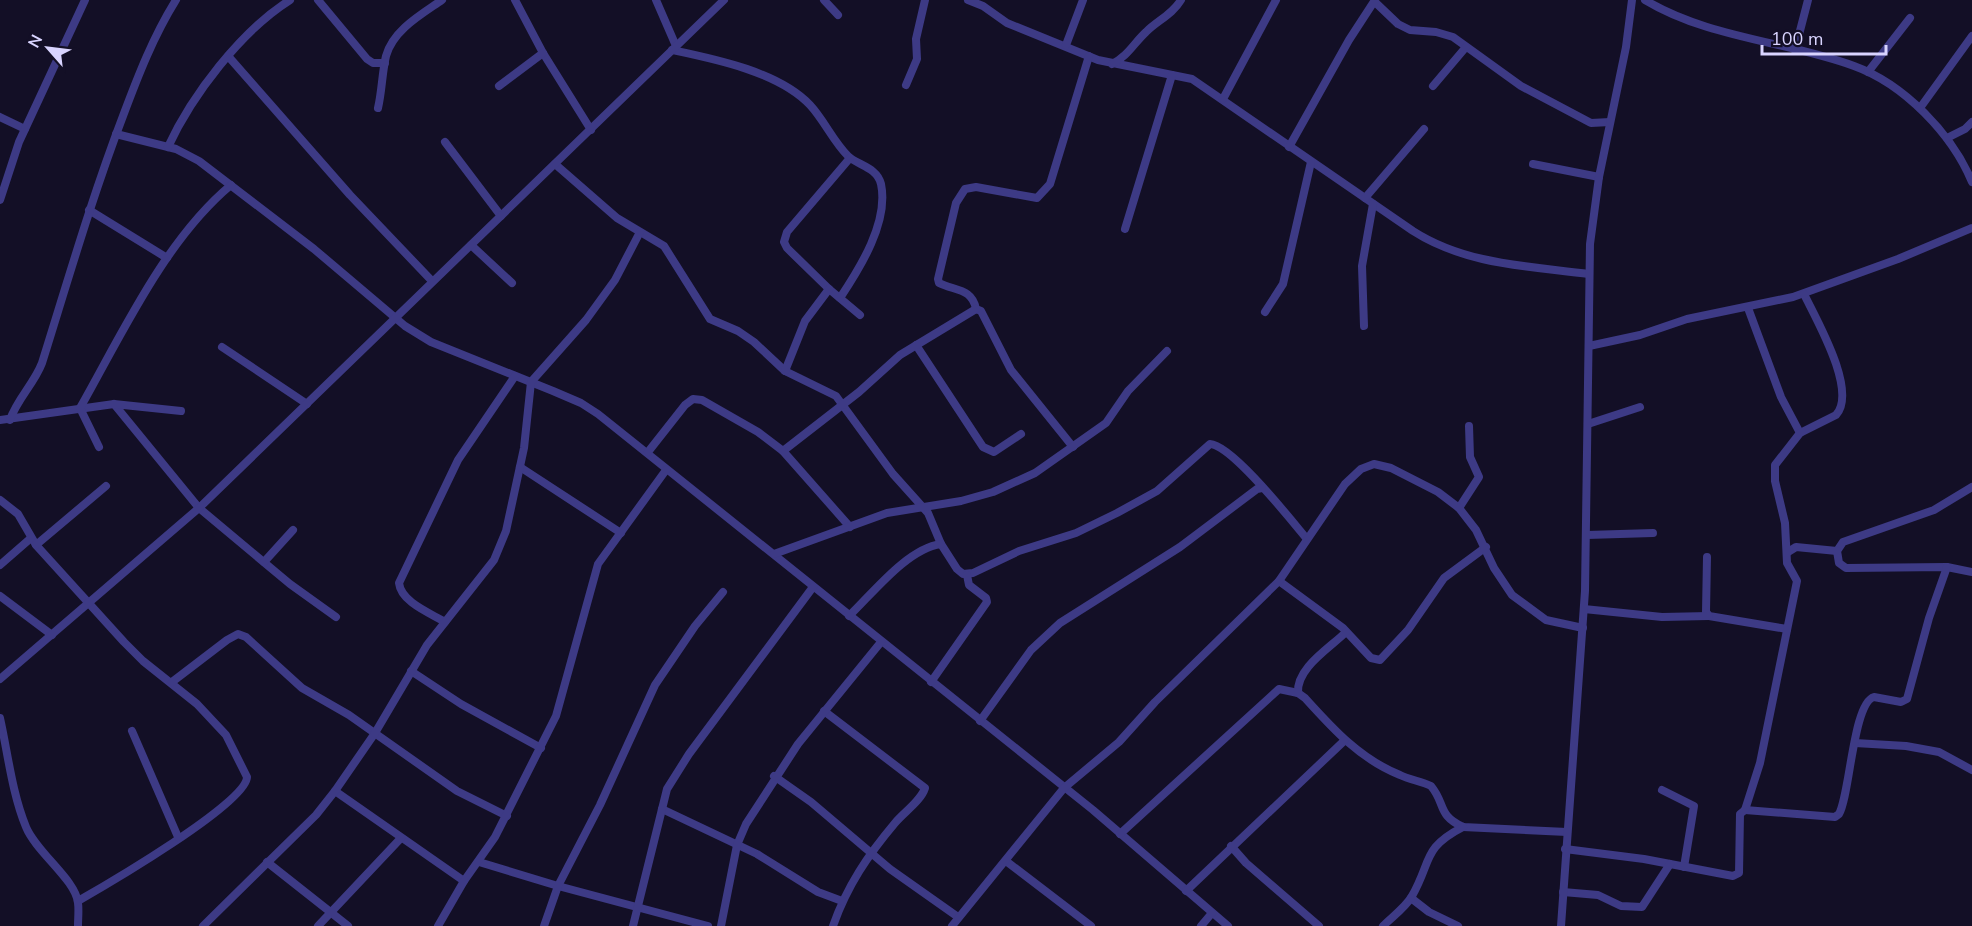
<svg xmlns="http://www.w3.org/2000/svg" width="1972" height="926" font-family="'Nunito Sans',sans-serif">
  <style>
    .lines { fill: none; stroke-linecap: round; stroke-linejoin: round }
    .minor { stroke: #3d3a85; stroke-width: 8 }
  </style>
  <rect width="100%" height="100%" fill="#130f26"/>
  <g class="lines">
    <g class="minor">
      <polyline points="318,0 367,59 373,63 385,63"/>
      <polyline points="515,0 543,53 591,130"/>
      <polyline points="656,0 676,46"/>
      <polyline points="824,0 838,15"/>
      <path d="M968,0L983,6L1007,23L1098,60L1192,79L1413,231C1466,265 1529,266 1589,274"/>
      <path d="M1645,0C1708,38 1786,41 1854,66C1904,84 1952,134 1972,182"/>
      <polyline points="1375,2 1398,24 1410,30 1436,32 1453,37 1521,86 1591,123 1610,122"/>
      <polyline points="1066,45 1083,0"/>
      <path d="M672,50C715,59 779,72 810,105C824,120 833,141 848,156C857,165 877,167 881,184C889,222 860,268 840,298"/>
      <polyline points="1795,50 1808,0"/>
      <polyline points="228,56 350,195 432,281"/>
      <path d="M1112,64C1128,56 1134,43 1146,32C1158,20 1172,15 1181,0"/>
      <polyline points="1868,72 1910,18"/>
      <polyline points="906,85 917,59 916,39 925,0"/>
      <polyline points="499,86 543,53"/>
      <polyline points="1433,86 1466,47"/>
      <polyline points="1223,99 1276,0"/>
      <path d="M378,108C382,91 382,73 386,56C393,30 422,14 442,0"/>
      <polyline points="1920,108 1972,36"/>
      <polyline points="0,117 25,129"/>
      <polyline points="116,134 176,149 199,161 314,249 405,326 431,342 553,391 581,403 598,414 1093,810 1228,926"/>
      <polyline points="1947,138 1965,129 1972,122"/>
      <polyline points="445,142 501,216"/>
      <path d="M168,147C192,95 241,31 290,0"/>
      <polyline points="1289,147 1349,40 1375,0"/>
      <polyline points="850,158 787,232 784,242 787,248 829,289 860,315"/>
      <path d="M555,164L617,218L664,246L710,319L738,331L754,342L785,371L836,396L893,474L928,513L941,544L957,569L963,574L973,573L1019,551L1076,533L1117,513L1157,491L1210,444C1232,445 1291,520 1307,539"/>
      <polyline points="1533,164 1599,177"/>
      <polyline points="1365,198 1424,129"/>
      <polyline points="0,200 19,142 85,0"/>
      <polyline points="89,210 167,258"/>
      <polyline points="1125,229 1172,75"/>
      <polyline points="471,245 512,283"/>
      <polyline points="1748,308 1781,397 1800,433"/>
      <polyline points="1265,312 1283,284 1311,162"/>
      <polyline points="1364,326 1362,266 1373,204"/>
      <polyline points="916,345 983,447 994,452 1021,434"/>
      <polyline points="1589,346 1640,335 1687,319 1793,297 1898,259 1972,228"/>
      <polyline points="222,347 307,404"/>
      <polyline points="785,371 805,321 829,289"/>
      <polyline points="114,404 199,508 290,584 336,617"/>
      <polyline points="0,420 114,404 181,411"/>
      <path d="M10,420C17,399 34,384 42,363C68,280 92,197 123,116C138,76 153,37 176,0"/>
      <polyline points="1588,424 1640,407"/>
      <path d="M99,447L80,408C122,334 165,240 231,185"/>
      <path d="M1073,447L1011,370L981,311L976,309C972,288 955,291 939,283L938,279L956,203L965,189L976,187L1037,198L1050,184L1089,56"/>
      <polyline points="783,451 859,392 900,355 976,309"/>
      <polyline points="648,452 685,405 693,399 702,400 758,432 783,451 850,527"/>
      <polyline points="520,467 621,533"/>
      <polyline points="1972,487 1934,510 1843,542 1837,551 1839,563 1846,568 1947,567 1972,572"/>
      <path d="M0,500L18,514L36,545L124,642L143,661L197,704L226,735L247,777C247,803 106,885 78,901"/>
      <polyline points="1459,508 1479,477 1470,457 1469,426"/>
      <polyline points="1587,535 1653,533"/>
      <polyline points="36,545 106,486"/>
      <polyline points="1788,552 1796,547 1837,551"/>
      <polyline points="774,554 887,513 961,501 993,492 1035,473 1106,423 1128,391 1167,351"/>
      <polyline points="1707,557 1706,612 1709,616 1787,629"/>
      <polyline points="264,562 293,530"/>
      <polyline points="0,565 31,538"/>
      <polyline points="1279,581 1343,628 1371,658 1380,660 1408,630 1444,578 1486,547"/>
      <polyline points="0,596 52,635"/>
      <polyline points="1584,609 1662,617 1709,616"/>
      <path d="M849,616C874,592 907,549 941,544"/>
      <path d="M445,622C430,613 401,602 399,583L458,460L515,376"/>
      <polyline points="411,671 461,704 541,748"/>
      <polyline points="0,679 199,508 724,0"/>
      <polyline points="172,682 227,640 238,634 246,637 302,688 349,715 457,791 507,816"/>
      <polyline points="931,682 987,602 986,598 969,585 967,575"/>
      <path d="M1298,693C1296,668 1330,648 1346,632"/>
      <path d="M824,711L925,788C921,801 904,812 895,823C868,855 847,886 833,926"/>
      <path d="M0,718C8,754 12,793 26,827C36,852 76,880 78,903C79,910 78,918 78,926"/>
      <polyline points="980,721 1031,650 1060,623 1180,547 1257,489 1262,488"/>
      <polyline points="132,731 178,837"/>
      <polyline points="1855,743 1906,746 1939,752 1972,770"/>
      <polyline points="774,776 811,802 890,869 958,917"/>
      <polyline points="1662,790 1694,806 1684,867"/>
      <polyline points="335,791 464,881"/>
      <polyline points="662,809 757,854 818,892 842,901"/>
      <path d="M1745,810L1835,817L1839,814C1850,795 1853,703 1874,697L1901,702L1907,699L1929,618L1947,567"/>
      <path d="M1120,834L1279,689L1298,693L1305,698C1333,729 1360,759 1400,775C1410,780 1421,781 1431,786C1446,804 1437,815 1463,827L1567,832"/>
      <polyline points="1231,846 1246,863 1319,926"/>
      <path d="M1565,849L1644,859L1733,876L1739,873L1740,814L1745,810L1760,763L1797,581L1787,563L1785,523L1775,481V465L1800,433L1836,415C1858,391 1816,319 1804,294"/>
      <polyline points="1006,861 1091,926"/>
      <polyline points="267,862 348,926"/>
      <polyline points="479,862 558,886 708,926"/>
      <polyline points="1186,891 1344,741"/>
      <polyline points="1563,892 1598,895 1621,906 1642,907 1670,864"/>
      <polyline points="1411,898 1429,912 1458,926"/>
      <polyline points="203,926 316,815 335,791 375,733 427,645 494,560 506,531 524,448 531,382 586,320 615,280 640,232"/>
      <polyline points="318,926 401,838"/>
      <polyline points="438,926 464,881 495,837 556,716 598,564 666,470"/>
      <polyline points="544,926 558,886 600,805 655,685 695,626 723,592"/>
      <polyline points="633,926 667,789 689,754 813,587"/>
      <polyline points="721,926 737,845 746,824 798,744 881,642"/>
      <polyline points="952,926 1064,788 1119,742 1155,702 1279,581 1345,484 1361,469 1374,464 1391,468 1438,492 1459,508 1476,530 1494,568 1512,595 1546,620 1583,628"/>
      <polyline points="1201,926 1212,913"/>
      <path d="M1383,926C1392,917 1406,907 1412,896C1432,861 1422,848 1463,827"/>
      <polyline points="1561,926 1585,591 1590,244 1599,177 1626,47 1632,0"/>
    </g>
  </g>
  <g transform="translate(48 48) rotate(298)" stroke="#130f26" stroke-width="4.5" paint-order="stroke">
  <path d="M0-4.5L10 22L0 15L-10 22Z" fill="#d9d4ff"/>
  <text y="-9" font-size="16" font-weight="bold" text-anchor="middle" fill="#d9d4ff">N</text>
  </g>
  <path d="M1762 45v9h124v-9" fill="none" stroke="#d9d4ff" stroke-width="3"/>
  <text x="1771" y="45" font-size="18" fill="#d9d4ff" stroke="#130f26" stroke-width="4.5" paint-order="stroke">100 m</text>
</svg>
